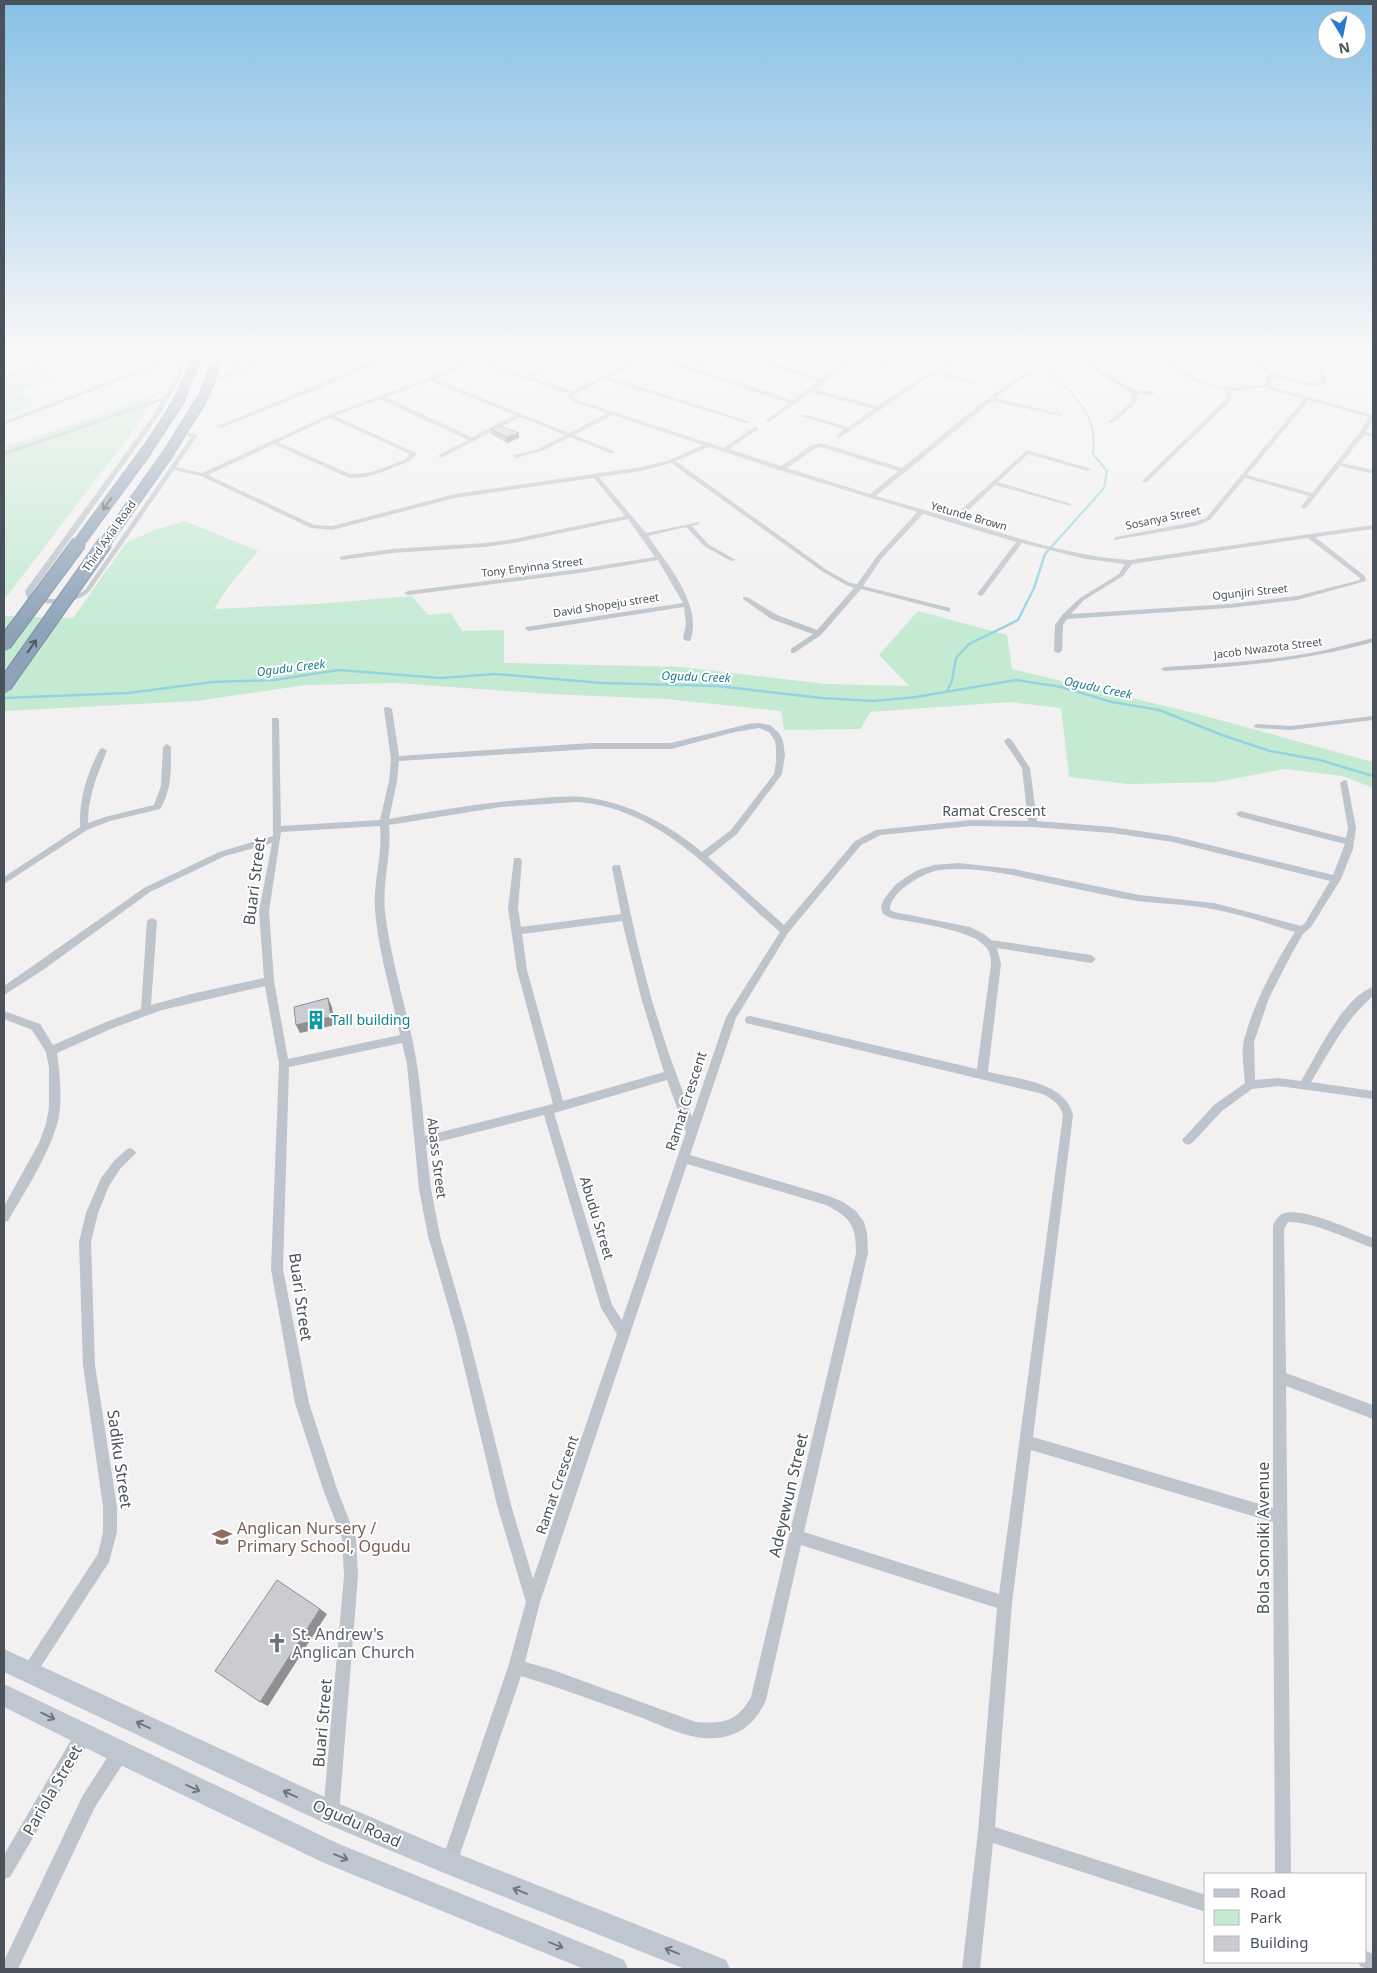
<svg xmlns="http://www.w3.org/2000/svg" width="1377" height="1973" font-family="'Noto Sans',sans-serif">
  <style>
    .green { fill: #c4ead2 }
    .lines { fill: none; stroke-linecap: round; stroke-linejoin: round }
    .stream-far1 { stroke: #96d3e2; stroke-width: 2 }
    .stream { stroke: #96d3e2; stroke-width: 2.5 }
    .motorway-casing { stroke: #798ea4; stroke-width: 2 }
    .minor { fill: #bdc4cb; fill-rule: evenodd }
    .secondary { fill: #bec7cf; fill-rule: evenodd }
    .motorway { fill: #8ea3b8; fill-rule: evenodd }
    .motorway-bridge-far1-casing { stroke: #798ea4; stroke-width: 12; stroke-linecap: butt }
    .motorway-bridge-casing { stroke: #798ea4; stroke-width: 16; stroke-linecap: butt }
    .motorway-bridge-far1 { stroke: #8ea3b8; stroke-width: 11 }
    .motorway-bridge { stroke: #8ea3b8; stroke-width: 14 }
    .wall { fill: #afafb5 }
    .shaded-wall { fill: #8e8f93 }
    .building { fill: #cbccd2; stroke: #8e8f93 }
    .oneway { stroke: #515b64 }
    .oneway2 { stroke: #6d767e }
    .labels { text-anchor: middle; stroke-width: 4; stroke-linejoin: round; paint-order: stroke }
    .far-street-label { font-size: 11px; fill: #4a535b; stroke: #fff }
    .far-water-label { font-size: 12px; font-style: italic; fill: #1d7c93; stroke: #fff }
    .street-label { font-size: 14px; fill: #4a535b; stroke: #fff }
    .culture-label { font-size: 14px; fill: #0d838f; stroke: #fff; text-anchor: start }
    .near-street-label { font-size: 16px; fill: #4a535b; stroke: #fff }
    .near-education-label { font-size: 16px; fill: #785e54; stroke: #fff; text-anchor: start }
    .near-worship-label { font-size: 16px; fill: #5b616d; stroke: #fff; text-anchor: start }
  </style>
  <rect width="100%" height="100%" fill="#f2f0f0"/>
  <g class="green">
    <polygon points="26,364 56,378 16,393 38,403 4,416 4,372"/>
    <polygon points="158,392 133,431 4,600 4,447 94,417"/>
    <polygon points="185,521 258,551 228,587 214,609 316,604 412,596 428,615 451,613 462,631 504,630 504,663 681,667 826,684 909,686 879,655 918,611 1007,635 1012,669 1194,713 1373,762 1373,788 1343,776 1285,769 1216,782 1129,784 1069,777 1061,708 1010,702 870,712 861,729 784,730 781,711 667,699 549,694 396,683 306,685 196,701 4,711 4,616 73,618 126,543 154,530"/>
  </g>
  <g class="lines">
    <path class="stream-far1" d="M1026,355C1059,381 1100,406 1093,454L1107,471L1104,488L1054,544"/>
    <g class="stream">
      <polyline points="947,691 952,681 956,658 969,644 1018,620 1034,588 1045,554 1055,543"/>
      <polyline points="4,698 128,693 213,682 274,680 339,670 440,678 496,674 602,683 717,686 822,698 873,701 916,697 1016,680 1061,687 1112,702 1159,710 1222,735 1270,751 1320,760 1373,776"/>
    </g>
    <defs>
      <g id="motorway">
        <path d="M193,355H203L182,405L151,452H143L141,450C163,419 181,391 193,355Z"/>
        <polygon points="214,355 224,355 215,381 204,405 174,453 166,453 164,451 200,393"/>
      </g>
    </defs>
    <use href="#motorway" class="motorway-casing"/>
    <g class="minor">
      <polygon points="60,355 68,355 4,380 4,376"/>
      <path d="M183,355H189V357L178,383L158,417L33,591V597C52,600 69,601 85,590L191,437L181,433V431L198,435L176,467L202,473L328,415L428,378L470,359L459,355L477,358L527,376L569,355H576L532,377L572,391L644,355H655L693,368L719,355H726L698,369L793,400L818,382L738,355H747L821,379L850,358L842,355H861L859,357L899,368L900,369L897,371L855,359L815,389L877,406L956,355H963L938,372L977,382L974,384L934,374L839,438L836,436L844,429L800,416L803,414L848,427L874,409L811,392L768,423L766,422V420L789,403L649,357L609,377L751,422L746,423L604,379L573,396L577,400L724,448L754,427H758V429L729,449L781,466L812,445L821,443L902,468L980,404L1027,371H1031V373L995,398L1062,414V416L992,401L876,496L952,518L1027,450L1091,469L1088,471L1028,454L998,482L1071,504V506L995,485L958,520C1015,537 1070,556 1130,560L1373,525V529L1315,537L1365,576L1366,581L1297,600L1229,608L1067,619L1063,625L1062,651L1058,653L1054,651L1055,625L1062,615L1080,598L1119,574L1125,564L1086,559L1022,543L983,595L981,596L977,594L1016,542L923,514L882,558L863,586L950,608V612L861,589L821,635L794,653H791V649L813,634L771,619L743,599V597H747L777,615L817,630L854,588L846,585L823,572L671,463L642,471L599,477L646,533L699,522V524L692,526L708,544L736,560L731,561L704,546L686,527L648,536C667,564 704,606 690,641H687L683,639L686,624L684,607L529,631L525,629L526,627L683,603L658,560L580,573L408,595L404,593L408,591L580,569L655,557L628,519L514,543L485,547L392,553L342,560L339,558L342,556L392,549L485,543L514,539L625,516L594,478L455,498L332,530L311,528L201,476L174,470L89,592C71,606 49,605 28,600L25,591L152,417L161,401L6,455L4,456V452L164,397L172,383L182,359L171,361L6,424L4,425V421L168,359ZM475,361L569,394L567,396L573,402L608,413L569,433L435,379ZM430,381L515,415L472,437L385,397ZM380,399L468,440L439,455L438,456L441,458L520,417L565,435L538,449L514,455L513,456L516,458L542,451L570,437L610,453H614V451L574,435L613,415L703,445L670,460L642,467L455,494L332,526L314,525L208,475L274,444L349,478L366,477L382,472L410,461L416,455V453L335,416ZM330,418L410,454L406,459L378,470L366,473L350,474L278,442ZM709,447L779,470L917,512L877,556L857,584L850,583L827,570L676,461ZM821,447L898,471L870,494L787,468L816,448ZM1308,538L1360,578V580L1297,596L1229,604L1071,614L1084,600L1123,576L1132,564Z"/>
      <polygon points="231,355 237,355 238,369 274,355 282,355 212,383 208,383 208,381 233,371"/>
      <polygon points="387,355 395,355 314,391 221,428 216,427"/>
      <polygon points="898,355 907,355 914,358 911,360"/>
      <polygon points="1071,355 1078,355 1134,390 1152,391 1155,393 1152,395 1136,394 1138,397 1134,405 1113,423 1109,423 1109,421 1130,403 1132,397 1131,393"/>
      <path d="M1154,355H1161C1183,370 1206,388 1234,387C1244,387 1255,385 1265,384L1268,375L1248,355H1254L1273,374L1314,383H1320L1319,369L1313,355H1319L1325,369V385L1314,387L1273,377L1270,385L1272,387L1373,415V419L1366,432L1373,433V437L1364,435L1342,463L1373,470V474L1340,466L1306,508L1304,509L1301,507L1309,496L1245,478L1210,520L1196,526L1114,540V538L1116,537L1194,522L1206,518L1304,399L1268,389L1266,387L1233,391L1231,400L1147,482H1143V480L1226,399L1227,391L1197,382ZM1309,400L1369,417L1360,432L1312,493L1247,475Z"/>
      <path d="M1373,638V642C1305,661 1236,667 1165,671L1161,669L1165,667C1217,664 1270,661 1321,651C1339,647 1356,642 1373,638Z"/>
      <path d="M385,707H388L392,709L399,756L591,743H671L748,724L759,723L770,725L779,733L783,741L785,755L782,774L737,834L708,857L784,925L855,841L876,830L971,820L1028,821L1022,768L1004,741L1008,738L1011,739L1030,768L1037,821L1112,827L1173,836L1333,875L1345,844L1240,817L1236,814L1240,811L1346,838L1348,828L1340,783L1344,780L1347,781L1356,828L1353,849L1341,879L1311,927L1303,934L1292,953L1269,998L1254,1042L1255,1080L1279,1078L1301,1081C1317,1055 1343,997 1373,987V996C1345,1020 1330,1051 1311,1082L1373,1091V1099L1279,1086L1252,1089L1222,1111L1192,1143L1188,1145L1184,1143L1182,1140L1214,1105L1245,1083C1244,1070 1241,1053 1244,1040C1254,1002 1274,965 1295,932C1266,923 1237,913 1207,908C1178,903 1149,904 1120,898C1098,893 1075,889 1053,884C1017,876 978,866 940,870C924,872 889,892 890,910L894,912L970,927L984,934L991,940L1091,955L1096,959L1091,963L997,948L1001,964L988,1072C1016,1079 1065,1081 1073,1115L1033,1437L1273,1508V1226C1275,1221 1277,1217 1282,1214C1300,1205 1354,1231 1373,1238V1248C1348,1239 1315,1222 1288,1222L1284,1229L1286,1373L1373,1405V1419L1286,1386L1291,1874H1275L1273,1522L1031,1450L1012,1603L995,1827L1206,1895V1912L993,1843L980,1969H962L978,1832L997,1608L801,1545L766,1700C757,1721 741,1736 717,1738C690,1741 662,1725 637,1716C598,1702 560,1688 521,1676L457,1863L455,1869L449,1871L443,1869L441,1863L508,1667L526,1602L497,1505L456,1333L428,1236L419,1189L407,1064L402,1043L289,1067L283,1269L309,1403L337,1489L356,1538L358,1576L339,1813L337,1819L331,1821L325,1819L323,1813L344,1576L342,1538L323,1489L295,1403L271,1269L279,1064L265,986L162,1010L113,1028L57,1053C60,1074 63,1105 57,1125C47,1158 25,1191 8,1221L4,1222V1206L39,1143L46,1124L49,1107V1068L46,1052L32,1030L4,1019V1011L40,1024L53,1045L106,1022L141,1009L147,921L152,918L157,921L151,1005L191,994L264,978L259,911L272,843L225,856L150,892L43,970L4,995V986L144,888L219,852L273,836L272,718H278L279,720L281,826L380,820L389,781L391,759L384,709ZM759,728L769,732L775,741L776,748V762L774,774L731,830L702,852C671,826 631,804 590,798C571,795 552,797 533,799C485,802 437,811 389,819L397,781L399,761L591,749H671L735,732ZM576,802C661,807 719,880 780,932L726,1017L692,1117L669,1054L652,1001L638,947L620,865H614L612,867L621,914L521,927L518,908L522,860L520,858H514L508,908L517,970L553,1104L425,1136C422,1104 419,1070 412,1038C403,997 390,954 385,912C382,882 392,853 389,825L501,807ZM380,826C383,854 373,882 375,910C378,951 392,995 400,1035L288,1059L274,981L269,911L281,832ZM971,826L1033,827L1112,833L1173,842L1330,881L1305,923L1301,926L1214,903L1139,895L1014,869L958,863L934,865L918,870L906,877L895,885L884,899L881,906L883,914L891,918C914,923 970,929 985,946C990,951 991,957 991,964L977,1069L750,1016L746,1017L745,1020L746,1023L750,1024L1043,1094C1052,1099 1060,1104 1063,1115L999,1594L804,1532L868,1253L867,1233L864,1222L856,1211L843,1202L829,1196L690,1155L736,1018L788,933L861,845L881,835ZM622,921L642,1001L664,1072L563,1101L527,970L522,934ZM667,1080L686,1132L622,1320L612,1305L554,1113ZM544,1115L601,1308L617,1334L533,1579L511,1505L468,1333L440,1236L431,1189L426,1145ZM687,1164L826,1205C851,1218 856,1225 856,1253L751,1697C737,1722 723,1724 696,1722L550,1669L525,1662L540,1602Z"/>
      <polygon points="1373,716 1373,720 1291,730 1257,728 1253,726 1257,724 1291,726"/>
      <path d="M167,744L171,747C171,769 172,790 160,809L110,821L87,830L4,884V877L80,827C79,799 87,773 100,749L103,748L107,751C97,775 88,797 88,823L105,817L154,805L161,786L163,747Z"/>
      <polygon points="130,1148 134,1150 136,1153 120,1169 109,1186 98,1213 91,1242 95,1365 117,1507 117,1532 109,1562 34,1677 29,1680 24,1677 21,1672 24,1667 98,1554 103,1532 103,1507 83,1365 79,1242 86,1213 101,1178 114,1161 126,1150"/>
      <polygon points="84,1726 90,1728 92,1734 90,1740 10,1877 4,1879 4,1855 78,1728"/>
      <polygon points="120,1745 126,1747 128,1753 126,1759 95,1807 18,1969 4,1969 4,1961 83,1795 114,1747"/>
      <polygon points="1366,1951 1373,1954 1373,1969 1367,1969 1360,1966 1358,1962 1366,1962"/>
    </g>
    <g class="secondary">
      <polygon points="4,1649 340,1804 451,1851 726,1960 730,1969 685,1969 449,1875 322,1822 4,1672"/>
      <polygon points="4,1684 339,1844 624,1960 628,1969 584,1969 322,1862 112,1761 4,1707"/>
    </g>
    <use href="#motorway" class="motorway"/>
    <defs>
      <g id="motorway-bridge-far1">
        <polyline points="78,544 147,450"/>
        <polyline points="104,544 170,451"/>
      </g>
      <g id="motorway-bridge">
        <polyline points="4,644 79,543"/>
        <polyline points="4,686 105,543"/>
      </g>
    </defs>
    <use href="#motorway-bridge-far1" class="motorway-bridge-far1-casing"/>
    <use href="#motorway-bridge" class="motorway-bridge-casing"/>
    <use href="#motorway-bridge-far1" class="motorway-bridge-far1"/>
    <use href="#motorway-bridge" class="motorway-bridge"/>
  </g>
  <polygon class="wall" points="490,429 519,433 519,438 507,443 491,434"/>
  <g class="shaded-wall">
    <polygon points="519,433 519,438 507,443 507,437"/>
    <polygon points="328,998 332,1007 335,1025 300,1033 296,1025"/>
    <polygon points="320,1609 327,1614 268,1706 260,1702"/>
  </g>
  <g class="building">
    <polygon points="500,426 519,433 507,437 490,429"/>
    <polygon points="328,998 331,1017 296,1025 294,1007"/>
    <polygon points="277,1580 320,1609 260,1702 215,1671"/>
  </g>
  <defs><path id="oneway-shaft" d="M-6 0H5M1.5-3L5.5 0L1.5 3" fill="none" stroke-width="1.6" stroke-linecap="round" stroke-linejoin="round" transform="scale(1.25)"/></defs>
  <g class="oneway">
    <use href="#oneway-shaft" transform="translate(107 504) rotate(127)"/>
    <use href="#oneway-shaft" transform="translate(32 646) rotate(-55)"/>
  </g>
  <g class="oneway2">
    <use href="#oneway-shaft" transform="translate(48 1716) rotate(26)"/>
    <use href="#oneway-shaft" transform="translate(143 1725) rotate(-155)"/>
    <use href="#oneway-shaft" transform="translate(193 1788) rotate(25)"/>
    <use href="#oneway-shaft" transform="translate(290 1794) rotate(-155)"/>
    <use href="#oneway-shaft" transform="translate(341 1857) rotate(22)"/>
    <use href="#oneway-shaft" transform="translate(520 1891) rotate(-158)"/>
    <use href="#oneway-shaft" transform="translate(556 1945) rotate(22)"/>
    <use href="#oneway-shaft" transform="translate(672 1951) rotate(-158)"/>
  </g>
  <linearGradient id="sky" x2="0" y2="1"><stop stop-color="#87c0e6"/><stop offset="0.56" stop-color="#f9f8f8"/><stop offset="1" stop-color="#f9f8f8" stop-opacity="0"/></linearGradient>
  <rect width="1377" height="631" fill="url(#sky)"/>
  <defs>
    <symbol id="building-bare" viewBox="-9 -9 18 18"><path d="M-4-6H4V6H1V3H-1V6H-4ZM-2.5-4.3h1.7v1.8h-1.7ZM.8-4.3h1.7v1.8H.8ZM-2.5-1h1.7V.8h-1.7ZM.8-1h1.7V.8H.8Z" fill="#0f9aa8" stroke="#fff" stroke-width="2.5" paint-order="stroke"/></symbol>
    <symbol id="school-bare" viewBox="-9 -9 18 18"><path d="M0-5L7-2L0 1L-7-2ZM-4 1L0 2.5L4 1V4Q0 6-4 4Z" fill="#8d6e63" stroke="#fff" stroke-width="2.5" paint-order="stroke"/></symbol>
    <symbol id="church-bare" viewBox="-9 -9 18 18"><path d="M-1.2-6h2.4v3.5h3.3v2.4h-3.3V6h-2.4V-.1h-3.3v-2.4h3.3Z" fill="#6b7280" stroke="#fff" stroke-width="2.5" paint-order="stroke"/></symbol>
  </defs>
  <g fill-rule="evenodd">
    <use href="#building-bare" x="302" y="1006" width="28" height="28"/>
    <use href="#school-bare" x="208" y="1523" width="28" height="28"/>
    <use href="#church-bare" x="263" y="1629" width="28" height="28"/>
  </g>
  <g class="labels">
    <g class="far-street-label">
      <text transform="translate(969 516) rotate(16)" y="4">Yetunde Brown</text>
      <text transform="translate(1163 518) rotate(-12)" y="4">Sosanya Street</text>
      <text transform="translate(109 536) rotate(-55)" y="4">Third Axial Road</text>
      <text transform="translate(532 567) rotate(-7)" y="4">Tony Enyinna Street</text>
      <text transform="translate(1250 592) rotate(-6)" y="4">Ogunjiri Street</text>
      <text transform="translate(606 605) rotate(-9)" y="4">David Shopeju street</text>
      <text transform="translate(1268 648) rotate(-7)" y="4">Jacob Nwazota Street</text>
    </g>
    <g class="far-water-label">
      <text transform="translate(291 668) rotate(-7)" y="4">Ogudu Creek</text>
      <text transform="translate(696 677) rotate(2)" y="4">Ogudu Creek</text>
      <text transform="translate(1098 688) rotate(12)" y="4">Ogudu Creek</text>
    </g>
    <g class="street-label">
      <text x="994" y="816">Ramat Crescent</text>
      <text transform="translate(686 1101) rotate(-72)" y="5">Ramat Crescent</text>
      <text transform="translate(437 1158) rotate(83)" y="5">Abass Street</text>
      <text transform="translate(597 1218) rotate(73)" y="5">Abudu Street</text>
      <text transform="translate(557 1485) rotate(-71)" y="5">Ramat Crescent</text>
    </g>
    <g class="culture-label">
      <text x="331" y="1025">Tall building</text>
    </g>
    <g class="near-street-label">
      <text transform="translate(254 881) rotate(-83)" y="6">Buari Street</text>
      <text transform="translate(301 1297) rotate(82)" y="6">Buari Street</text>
      <text transform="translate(120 1459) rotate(82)" y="6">Sadiku Street</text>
      <text transform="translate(788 1495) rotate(-77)" y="6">Adeyewun Street</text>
      <text transform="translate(1263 1538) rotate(-90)" y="6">Bola Sonoiki Avenue</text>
      <text transform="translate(322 1723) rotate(-85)" y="6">Buari Street</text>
      <text transform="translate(52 1790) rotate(-60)" y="6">Pariola Street</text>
      <text transform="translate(357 1823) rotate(24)" y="6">Ogudu Road</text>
    </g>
    <g class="near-education-label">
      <text x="237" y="1534">Anglican Nursery /<tspan x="237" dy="18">Primary School, Ogudu</tspan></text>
    </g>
    <g class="near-worship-label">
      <text x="292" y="1640">St. Andrew's<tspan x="292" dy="18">Anglican Church</tspan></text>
    </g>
  </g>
  <rect width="1377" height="1973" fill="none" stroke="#4a535b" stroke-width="10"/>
  <rect x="1204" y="1873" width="162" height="90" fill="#ffffff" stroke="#b7babd"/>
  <rect x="1214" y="1889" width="25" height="8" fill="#bec7cf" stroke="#b7babd"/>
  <text x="1250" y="1898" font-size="15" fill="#4a535b">Road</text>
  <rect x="1214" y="1910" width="25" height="15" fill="#c4ead2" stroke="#b7babd"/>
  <text x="1250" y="1923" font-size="15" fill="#4a535b">Park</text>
  <rect x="1214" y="1936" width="25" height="15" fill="#cbccd2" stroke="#b7babd"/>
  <text x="1250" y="1948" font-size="15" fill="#4a535b">Building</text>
  <g transform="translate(1342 35) rotate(170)"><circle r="24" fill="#ffffff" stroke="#b7babd"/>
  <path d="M0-4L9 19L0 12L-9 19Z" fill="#2f77cd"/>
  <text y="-8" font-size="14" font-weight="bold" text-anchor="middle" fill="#4a535b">N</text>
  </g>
</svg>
